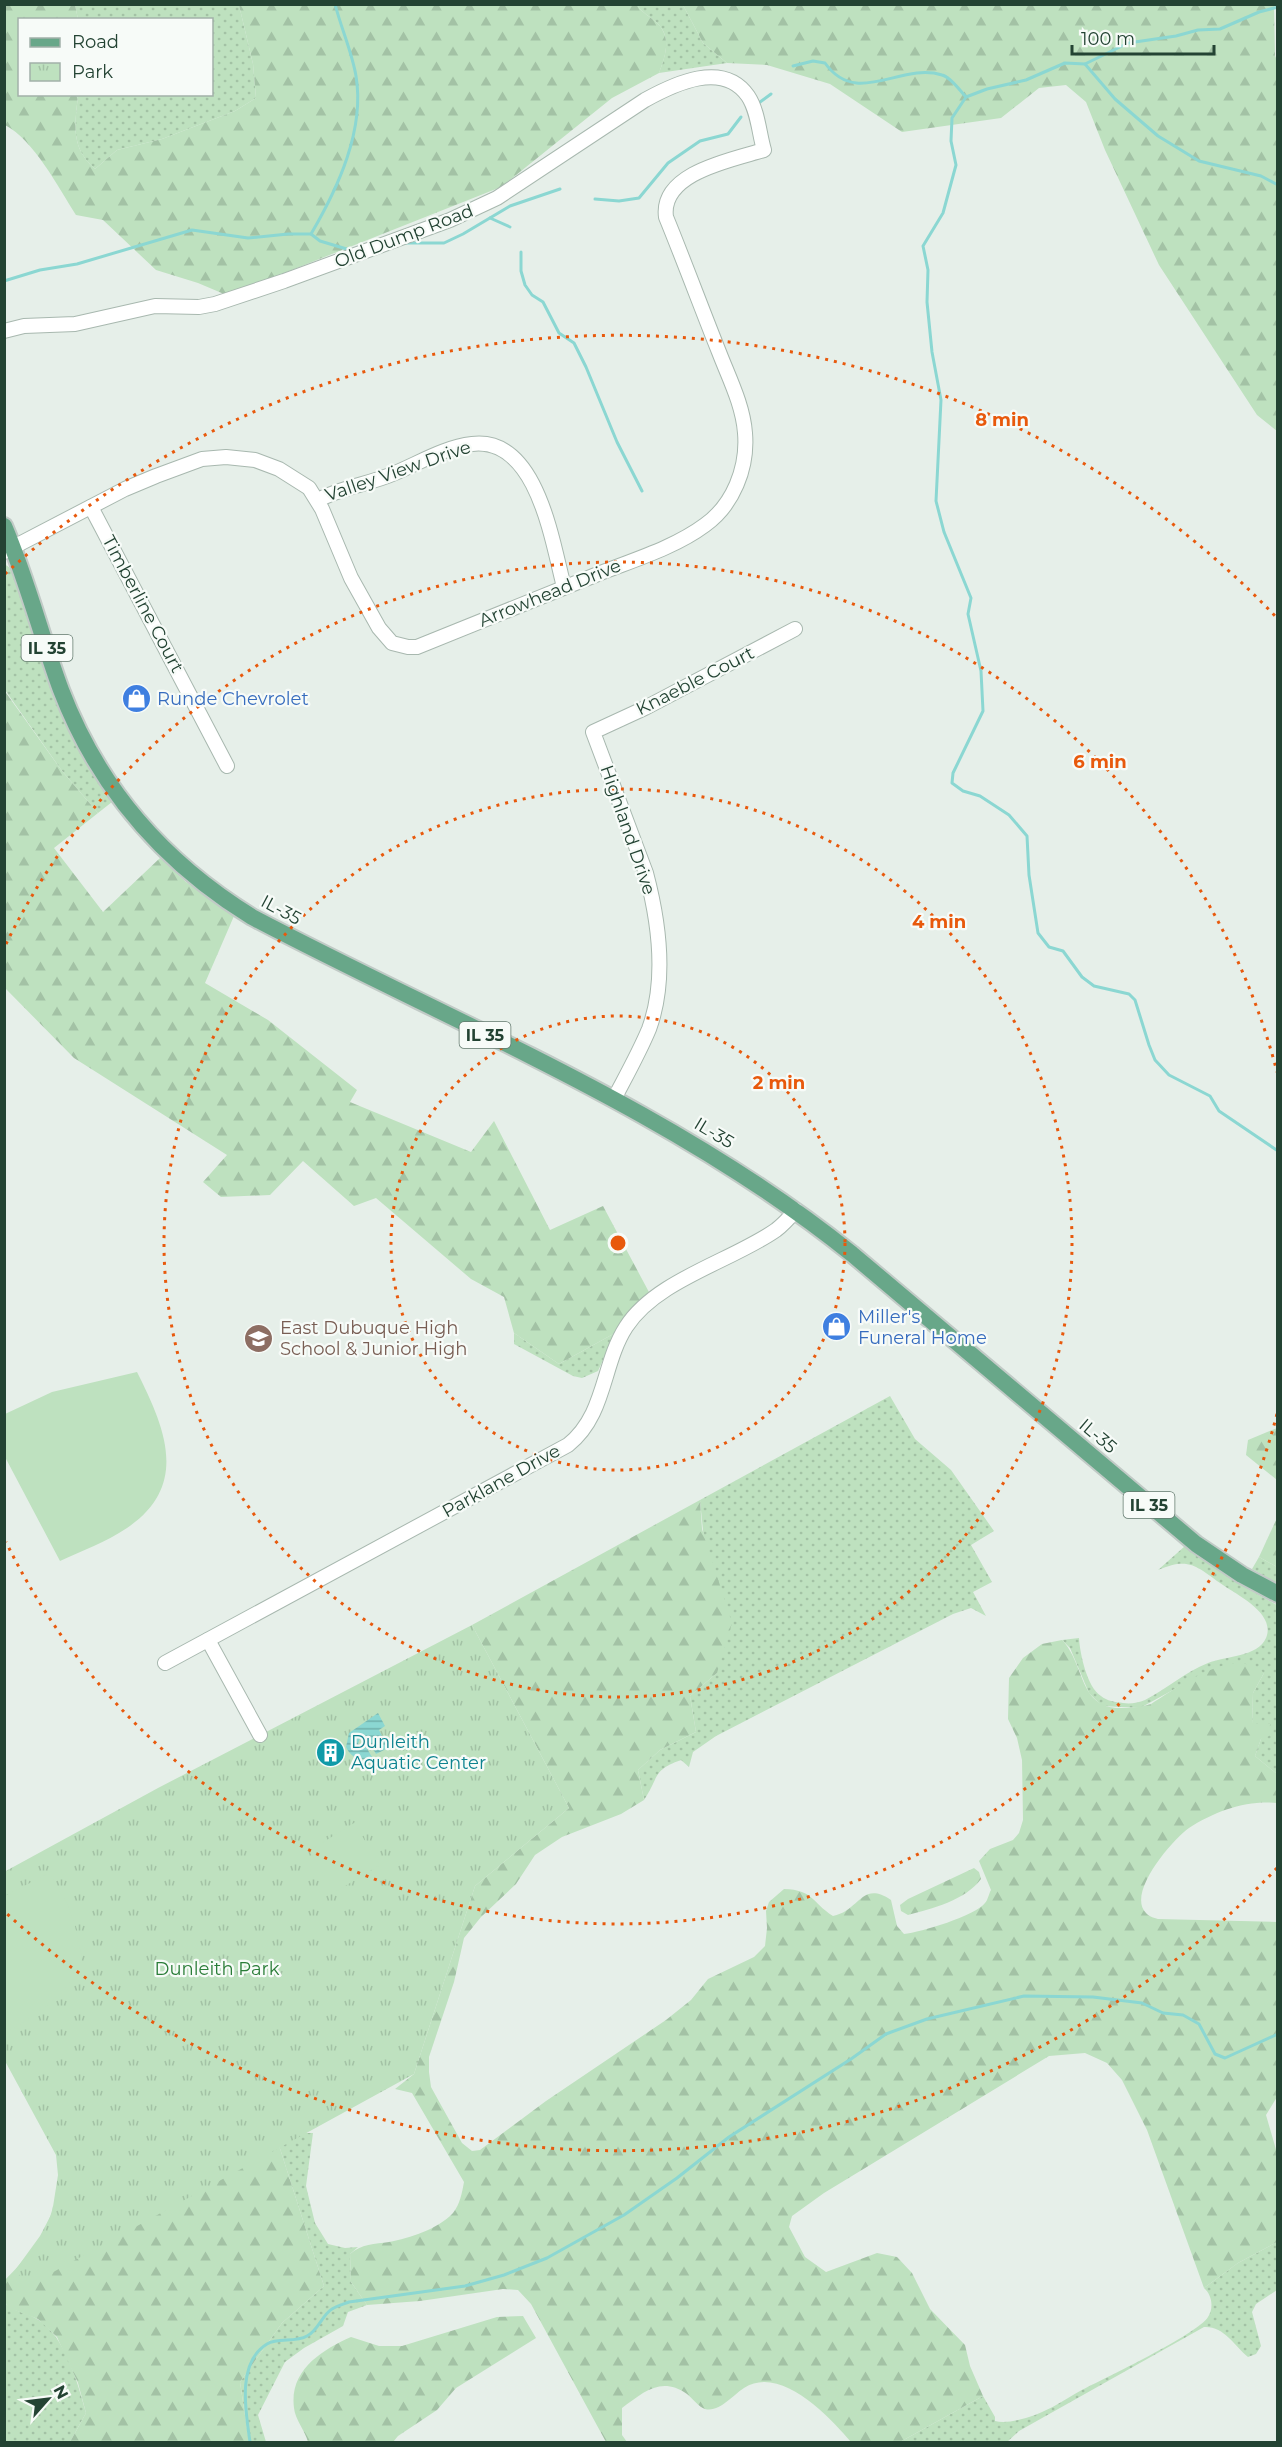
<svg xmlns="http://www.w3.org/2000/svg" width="1282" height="2447" font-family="Montserrat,sans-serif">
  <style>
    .grass { fill: url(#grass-dots) }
    .forest { fill: url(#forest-firs) }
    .park { fill: url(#park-tufts) }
    .pitch { fill: #bee1bf }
    .water { fill: url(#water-rules) }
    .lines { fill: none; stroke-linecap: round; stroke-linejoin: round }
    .stream { stroke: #8bd7d2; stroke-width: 3 }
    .minor-casing { stroke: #a8b8af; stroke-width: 16 }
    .major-casing { stroke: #c1cac6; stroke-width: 20 }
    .minor { stroke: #fff; stroke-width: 14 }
    .major { stroke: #68a789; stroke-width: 16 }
    .ring { fill: none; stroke: #e8590c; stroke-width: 3; stroke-dasharray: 3 6 }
    .labels { text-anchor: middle; stroke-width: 4.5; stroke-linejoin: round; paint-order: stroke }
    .shield { fill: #f7fbf8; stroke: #637a6e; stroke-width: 1.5 }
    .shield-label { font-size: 16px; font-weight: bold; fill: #234333 }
    .street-label { font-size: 18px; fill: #234333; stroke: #f7fbf8 }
    .shop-label { font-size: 18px; fill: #366cbe; stroke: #f7fbf8; text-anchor: start }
    .education-label { font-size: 18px; fill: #785e54; stroke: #f7fbf8; text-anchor: start }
    .culture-label { font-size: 18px; fill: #0d838f; stroke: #f7fbf8; text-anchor: start }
    .park-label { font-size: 18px; fill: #2a7d38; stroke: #f7fbf8 }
    .centre { fill: #e8590c; stroke: #f7fbf8; stroke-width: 3 }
    .ring-label { font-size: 18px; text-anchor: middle; font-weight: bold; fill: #e8590c; stroke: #f7fbf8; stroke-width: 4.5; stroke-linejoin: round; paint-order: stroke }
  </style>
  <defs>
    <pattern id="grass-dots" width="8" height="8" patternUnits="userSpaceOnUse" patternTransform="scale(1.5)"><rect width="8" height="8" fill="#bee1bf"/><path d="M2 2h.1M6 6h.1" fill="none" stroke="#a3c2a5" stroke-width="1.8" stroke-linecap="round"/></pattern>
    <pattern id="forest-firs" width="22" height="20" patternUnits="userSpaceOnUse" patternTransform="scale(1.5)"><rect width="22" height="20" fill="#bee1bf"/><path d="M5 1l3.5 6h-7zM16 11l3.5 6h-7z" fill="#a3c2a5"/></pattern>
    <pattern id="park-tufts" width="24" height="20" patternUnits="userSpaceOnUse" patternTransform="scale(1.5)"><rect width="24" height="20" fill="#bee1bf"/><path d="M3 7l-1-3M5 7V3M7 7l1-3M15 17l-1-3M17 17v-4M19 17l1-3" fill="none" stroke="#a3c2a5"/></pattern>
    <pattern id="water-rules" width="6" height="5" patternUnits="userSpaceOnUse" patternTransform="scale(1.5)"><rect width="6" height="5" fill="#8bd7d2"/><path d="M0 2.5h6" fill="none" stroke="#71b0ab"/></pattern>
  </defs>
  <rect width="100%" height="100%" fill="#e6efe9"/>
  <g class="grass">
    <path d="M75,5H239L253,64L256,98L235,111L162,139L117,150L95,169C70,148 75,124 78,95L212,94V20L78,19Z"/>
    <path d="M637,5H683L703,43L727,63L659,73C665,57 672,38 658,24C650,16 643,14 637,5Z"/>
    <path d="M4,564L9,567L14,575C32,630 47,688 73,739C84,761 98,782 112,802L98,813L62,771L5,690Z"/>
    <polygon points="514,1333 559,1364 615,1333 598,1371 582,1378 573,1376 514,1344"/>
    <path d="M890,1396L915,1439L951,1470L994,1531L971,1545L992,1582L973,1592L986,1616L971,1608L953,1614L716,1736L693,1752L689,1767L681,1760C652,1770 659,1778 644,1800L638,1770L660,1750L696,1732L690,1696L717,1673L700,1500Z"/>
    <path d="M1185,1546L1237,1583L1277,1605V1774L1255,1756L1261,1739L1270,1724H1252L1253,1693L1264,1673L1184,1684L1140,1708L1102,1706L1089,1693L1070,1648L1062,1640L1079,1638C1080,1654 1087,1687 1101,1696C1107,1701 1115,1702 1123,1703C1130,1704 1138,1703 1145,1700C1167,1689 1185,1672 1208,1663C1225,1656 1258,1657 1266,1638C1276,1614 1239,1596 1223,1585C1197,1567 1190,1556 1158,1570Z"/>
    <polygon points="1259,1557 1277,1567 1277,1583 1252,1569"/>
    <polygon points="275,2133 313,2133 306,2186 315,2223 328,2244 345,2248 358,2247 350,2254 351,2282 367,2305 348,2312 343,2326 304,2348 285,2362 258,2415 266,2442 249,2442 240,2382 282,2323 324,2286"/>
    <path d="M1277,2242V2290L1256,2304L1252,2312L1261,2346L1256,2354L1248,2357C1234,2345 1224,2326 1204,2327L1019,2431L1007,2442H900L983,2396L995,2417V2421C1007,2424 1023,2419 1035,2415C1051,2409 1066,2399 1080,2391C1103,2379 1198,2334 1208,2317C1214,2308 1212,2295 1204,2288L1238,2263Z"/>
    <path d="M4,2302C13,2312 26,2312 37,2319C65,2335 78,2384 86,2413L70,2442H5Z"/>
  </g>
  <g class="forest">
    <path d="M4,5H75L78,19L20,20V94L78,95C75,124 70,148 95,169L117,150L162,139L235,111L256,98L253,64L239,5H637C643,14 650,16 658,24C672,38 665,57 659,73L612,98L501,187L269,279L224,294L198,283L156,270L103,220L76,215C58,187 34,140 5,125Z"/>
    <polygon points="683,5 1274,5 1275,56 1278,62 1277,431 1257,415 1159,265 1105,150 1086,102 1066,85 1039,88 1001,118 902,132 830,84 767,65 727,63 703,43"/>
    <polygon points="4,690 62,771 98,813 54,848 103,912 160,858 186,882 234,916 205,983 268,1020 357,1090 350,1102 471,1152 494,1121 550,1230 603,1206 650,1294 634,1306 615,1333 559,1364 514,1333 504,1297 471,1279 376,1198 354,1206 303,1161 270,1195 221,1197 203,1182 227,1155 74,1058 5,988"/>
    <polygon points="1277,1428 1277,1480 1246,1455 1248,1440"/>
    <path d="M700,1500L702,1529L732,1623L717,1673L690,1696L696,1732L660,1750L638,1770L644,1800L621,1814L562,1837L535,1855L516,1884L481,1917L464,1938L454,1982L429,2057V2072L431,2087L462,2143L472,2151L480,2150L546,2101L666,2020L691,2000L708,1979L754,1957L765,1946L767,1928L766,1911L769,1902L784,1889C814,1890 811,1902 833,1916C860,1911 861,1880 891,1900L897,1926L904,1934C921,1932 975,1916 985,1903C988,1900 989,1893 991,1890L979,1861L990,1849L1013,1840L1019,1833L1023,1820L1022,1760L1017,1738L1008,1719L1009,1678L1023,1658L1042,1644L1062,1640C1086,1665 1078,1710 1123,1708C1134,1708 1141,1707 1151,1704C1179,1687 1234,1645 1264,1673L1253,1693L1252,1724H1270L1269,1736L1261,1739L1255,1756L1277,1774V1803C1247,1800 1215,1811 1189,1828C1173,1839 1126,1893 1146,1913C1148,1916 1154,1918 1158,1919L1277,1922V2097L1266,2115L1277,2153V2242L1238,2263L1204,2288L1147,2130L1122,2080L1107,2063L1085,2053L1049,2056L824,2193L792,2216L789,2227L805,2257L826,2272L877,2253L897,2257L912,2273L930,2309L965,2345L970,2366L983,2396L900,2442H851C830,2417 780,2364 744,2388C734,2394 719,2413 705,2409C699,2407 692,2398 687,2394C661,2376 644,2392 622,2408V2435L627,2442H606L531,2304L518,2290L503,2289L420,2301L367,2305L351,2282L350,2254C361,2244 375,2244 389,2242C410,2238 438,2229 453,2213C460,2204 462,2193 464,2182L412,2093L395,2089L414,2074L475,1886L569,1808L472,1625Z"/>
    <polygon points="1277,1518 1277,1567 1259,1557"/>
    <path d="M974,1868L979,1872L981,1879C966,1900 931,1909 908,1915L901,1911L900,1905L908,1899Z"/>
    <path d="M275,2133L324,2286L282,2323L240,2382L249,2442H70L86,2413L78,2383L57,2337L38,2319L9,2308L5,2302V2280C24,2261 48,2233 53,2206Z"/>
    <path d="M523,2316L536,2338L456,2388L437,2410L398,2436L393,2442H308C305,2431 295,2419 294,2408C289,2370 322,2350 351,2337L379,2346H402L497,2317Z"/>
  </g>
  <polygon class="park" points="472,1625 569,1808 475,1886 414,2074 26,2287 16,2269 40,2236 52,2213 58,2175 56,2155 5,2061 4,1872 158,1788"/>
  <g class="pitch">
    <path d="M137,1372C164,1426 191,1485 127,1528C106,1542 82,1551 60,1561L5,1457V1414L52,1392Z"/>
    <polygon points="354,1823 380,1865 335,1892 309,1851"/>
    <path d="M49,1873C67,1899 73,1913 79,1944C80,1950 83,1957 81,1962C71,1992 34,2016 9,2031L4,2024L5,1896Z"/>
  </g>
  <path class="water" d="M378,1713L385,1726L379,1730L388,1748L376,1754L365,1735L360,1738L358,1744L363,1748L366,1747L372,1757C361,1762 351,1758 346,1747L349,1733Z"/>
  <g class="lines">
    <g class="stream">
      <polyline points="1278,7 1259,12 1220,29 1198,30 1176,36 1128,43 1085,64 1065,63 1026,80 987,89 966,97 952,118 951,141 956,165 943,213 923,246 928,270 927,302 932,352 941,400 936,501 944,532 971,598 968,614 981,671 983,711 953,773 952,783 963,791 980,796 1009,815 1027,836 1029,875 1038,933 1049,947 1063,951 1082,977 1094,986 1129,994 1135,1000 1149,1045 1155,1060 1169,1075 1210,1096 1219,1111 1278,1151"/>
      <polyline points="1085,64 1115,99 1158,136 1199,161 1261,176 1278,185"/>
      <path d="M793,66L813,61L825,63C857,108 900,62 942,75C951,77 960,91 966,97"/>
      <polyline points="756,105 771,94"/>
      <polyline points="595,199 619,201 639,198 668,163 700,141 728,134 741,117"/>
      <polyline points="490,218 510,227"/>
      <path d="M311,234C338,188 365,130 356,76C352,52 341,28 335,4"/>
      <polyline points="403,243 444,243 463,234 510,206 560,189"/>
      <polyline points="521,252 521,271 525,285 532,295 543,302 559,333 574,343 586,367 617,442 642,491"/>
      <polyline points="4,281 40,270 77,264 192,230 248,238 288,234 311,234 320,241 350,250"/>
      <path d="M250,2442C246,2413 236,2363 267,2344C278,2337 295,2343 307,2336C318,2331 322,2315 332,2309C336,2306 344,2304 349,2302L465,2286L504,2275L547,2258L624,2215L677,2178L729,2137L851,2059L886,2034L927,2019L1024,1996L1093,1997L1142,2003L1163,2013L1183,2015L1199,2024L1215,2054L1225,2058L1278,2034"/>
    </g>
    <defs>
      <g id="minor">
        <path d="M4,331L24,326L75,324L155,306L199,307L215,304L284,281L450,220L497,198L645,100C674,84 723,60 748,96C758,111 759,133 764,150C731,160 660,173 666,217C684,261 701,307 719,352C729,378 743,405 745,433C748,468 733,505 705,525C674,548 633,560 598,574C537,598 477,623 417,647H408L392,643L379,628L351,578L322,509L309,488L279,469L255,460L226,457L202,459L156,476L125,489L4,552"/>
        <path d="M318,500C342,487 370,484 395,473C419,463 445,447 472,444C537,436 552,541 564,587"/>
        <polyline points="91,507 227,766"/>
        <path d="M614,1099C626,1076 639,1053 649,1029C667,980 659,922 646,873L593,732L645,708L795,629"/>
        <polyline points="208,1640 260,1735"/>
        <path d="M165,1663L568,1445C606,1415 602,1364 626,1327C656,1280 732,1261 776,1230C784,1224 790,1217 796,1210"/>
      </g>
      <path id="major" d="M4,526C27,579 41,636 61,690C99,789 163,862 252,917C455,1024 672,1109 852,1254L1196,1544L1242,1575L1278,1594"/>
    </defs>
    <use href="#minor" class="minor-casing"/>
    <use href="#major" class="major-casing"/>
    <use href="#minor" class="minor"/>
    <use href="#major" class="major"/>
  </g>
  <g class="ring">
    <circle cx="618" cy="1243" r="227"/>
    <circle cx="618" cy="1243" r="454"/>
    <path d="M1277 1414A681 681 0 0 1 6 1542M6 944A681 681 0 0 1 1277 1072"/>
    <path d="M1277 1868A908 908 0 0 1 5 1912M5 574A908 908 0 0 1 1277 618"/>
  </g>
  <defs>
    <symbol id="shop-disc" viewBox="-11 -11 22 22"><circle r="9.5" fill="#3f7fe0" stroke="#f7fbf8"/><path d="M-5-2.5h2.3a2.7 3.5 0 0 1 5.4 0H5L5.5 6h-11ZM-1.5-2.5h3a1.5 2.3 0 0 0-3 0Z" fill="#fff"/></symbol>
    <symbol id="school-disc" viewBox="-11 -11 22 22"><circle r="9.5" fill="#8d6e63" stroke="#f7fbf8"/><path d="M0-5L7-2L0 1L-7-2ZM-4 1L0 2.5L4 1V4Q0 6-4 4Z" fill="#fff"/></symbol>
    <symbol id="building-disc" viewBox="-11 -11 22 22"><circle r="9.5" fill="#0f9aa8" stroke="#f7fbf8"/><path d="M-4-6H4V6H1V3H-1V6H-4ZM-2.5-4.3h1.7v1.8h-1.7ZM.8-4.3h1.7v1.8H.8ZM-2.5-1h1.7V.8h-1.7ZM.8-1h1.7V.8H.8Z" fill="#fff"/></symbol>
  </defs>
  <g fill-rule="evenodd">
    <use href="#shop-disc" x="120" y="682" width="33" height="33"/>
    <use href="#shop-disc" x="820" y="1310" width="33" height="33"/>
    <use href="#school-disc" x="242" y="1322" width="33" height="33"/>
    <use href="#building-disc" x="314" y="1736" width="33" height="33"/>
  </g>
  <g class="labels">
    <g class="shield">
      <rect x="21.5" y="635" width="51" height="26" rx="4.5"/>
      <rect x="459.5" y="1022" width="51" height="26" rx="4.5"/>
      <rect x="1123.5" y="1492" width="51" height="26" rx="4.5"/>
    </g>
    <g class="shield-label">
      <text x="47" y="654">IL 35</text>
      <text x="485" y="1041">IL 35</text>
      <text x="1149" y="1511">IL 35</text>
    </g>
    <g class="street-label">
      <text transform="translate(404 236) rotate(-21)" y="6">Old Dump Road</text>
      <text transform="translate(398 471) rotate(-19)" y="6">Valley View Drive</text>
      <text transform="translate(550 593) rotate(-22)" y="6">Arrowhead Drive</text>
      <text transform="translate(143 604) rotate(62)" y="6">Timberline Court</text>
      <text transform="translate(695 681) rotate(-27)" y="6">Knaeble Court</text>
      <text transform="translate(628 830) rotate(71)" y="6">Highland Drive</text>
      <text transform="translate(281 910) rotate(28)" y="6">IL-35</text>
      <text transform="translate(714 1133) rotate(31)" y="6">IL-35</text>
      <text transform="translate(1098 1436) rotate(40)" y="6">IL-35</text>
      <text transform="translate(501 1481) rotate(-29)" y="6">Parklane Drive</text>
    </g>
    <g class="shop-label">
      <text x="157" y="705">Runde Chevrolet</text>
      <text x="858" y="1323">Miller's<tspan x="858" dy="21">Funeral Home</tspan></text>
    </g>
    <g class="education-label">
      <text x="280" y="1334">East Dubuque High<tspan x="280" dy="21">School &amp; Junior High</tspan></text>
    </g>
    <g class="culture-label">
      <text x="351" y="1748">Dunleith<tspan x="351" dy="21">Aquatic Center</tspan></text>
    </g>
    <g class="park-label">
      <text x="217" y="1975">Dunleith Park</text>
    </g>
  </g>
  <circle cx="618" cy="1243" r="9" class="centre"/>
  <g class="ring-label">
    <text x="1002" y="426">8 min</text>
    <text x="1100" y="768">6 min</text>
    <text x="939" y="928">4 min</text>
    <text x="779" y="1089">2 min</text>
  </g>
  <rect width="1282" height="2447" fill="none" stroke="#234333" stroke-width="12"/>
  <rect x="18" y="18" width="195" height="78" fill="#f7fbf8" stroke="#a2b1a9" stroke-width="1.5"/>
  <rect x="30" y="38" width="30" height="9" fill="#68a789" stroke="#a2b1a9" stroke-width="1.5"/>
  <text x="72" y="48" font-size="18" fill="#234333">Road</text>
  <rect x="30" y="63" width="30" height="18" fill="url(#park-tufts)" stroke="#a2b1a9" stroke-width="1.5"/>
  <text x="72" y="78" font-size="18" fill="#234333">Park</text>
  <g transform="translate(48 2399) rotate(62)" stroke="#f7fbf8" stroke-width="4.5" paint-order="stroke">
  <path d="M0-4.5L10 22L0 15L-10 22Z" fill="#234333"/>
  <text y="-9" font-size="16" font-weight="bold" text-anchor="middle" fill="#234333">N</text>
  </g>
  <path d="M1072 45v9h142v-9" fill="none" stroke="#234333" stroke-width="3"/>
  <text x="1081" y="45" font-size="18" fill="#234333" stroke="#f7fbf8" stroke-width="4.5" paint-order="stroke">100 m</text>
</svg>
